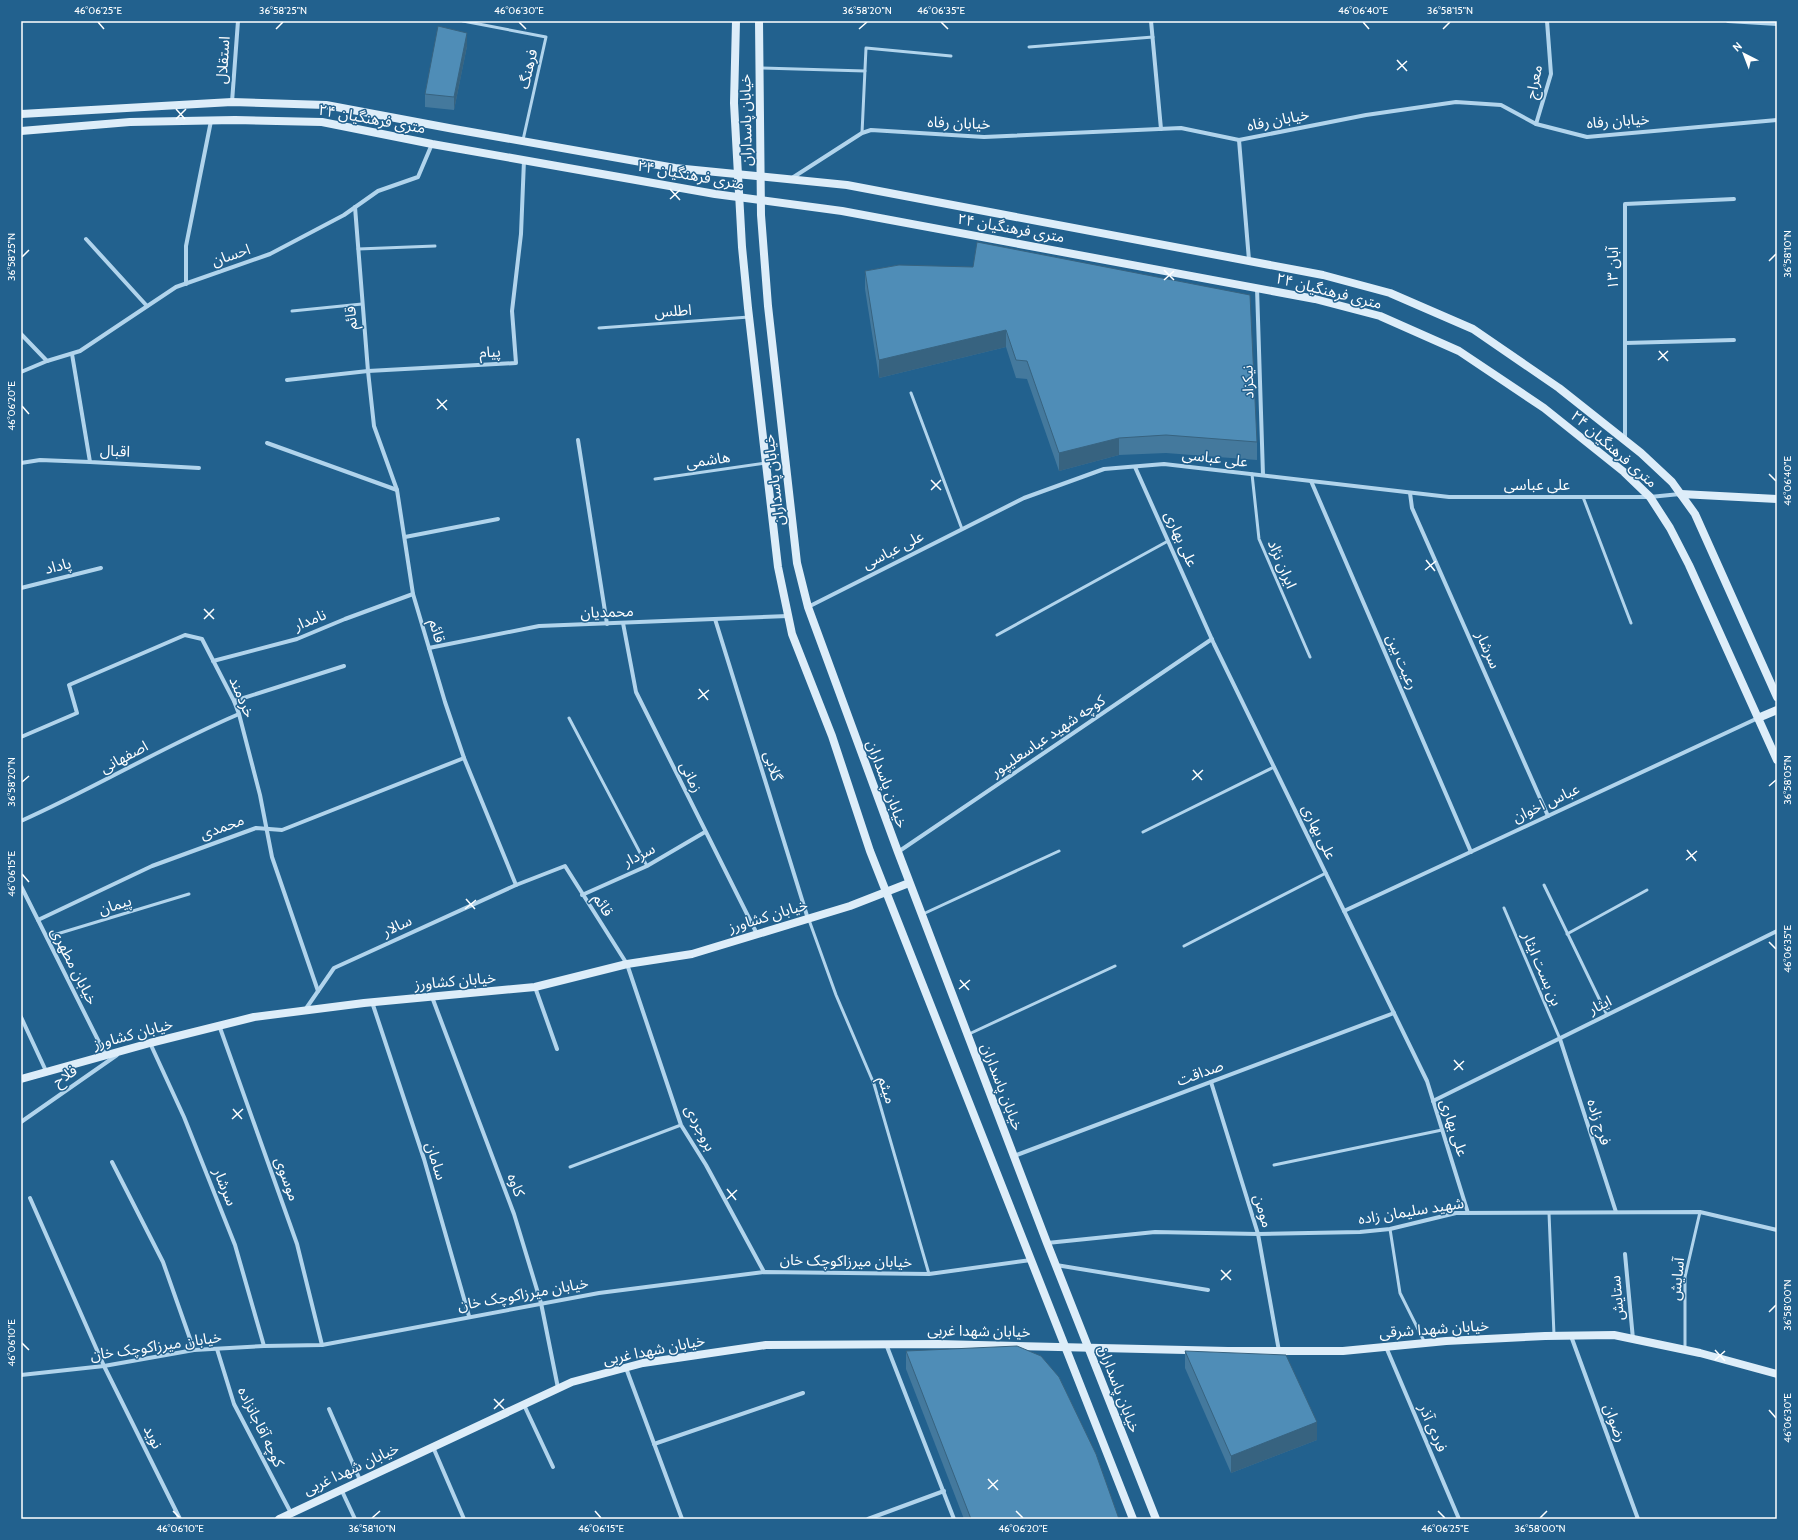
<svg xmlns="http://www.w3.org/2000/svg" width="1798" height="1540" font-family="Cabin,'Noto Sans Arabic',sans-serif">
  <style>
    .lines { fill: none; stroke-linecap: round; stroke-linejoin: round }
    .service { stroke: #b1d4ec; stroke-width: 3 }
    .minor { stroke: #b1d4ec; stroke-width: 4 }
    .secondary { stroke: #ddedf9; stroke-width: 8 }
    .wall { fill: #44799d }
    .shaded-wall { fill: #376380 }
    .building { fill: #4f8db7; stroke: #376380 }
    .ticks { fill: none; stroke: #fff; stroke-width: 1.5 }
    .labels { text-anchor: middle; stroke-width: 3; stroke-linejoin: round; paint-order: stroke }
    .street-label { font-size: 15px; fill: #fff; stroke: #22618e }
    .neatline { fill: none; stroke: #fff; stroke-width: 1.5 }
    .ticks-label { font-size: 10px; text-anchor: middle; fill: #fff }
  </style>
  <rect width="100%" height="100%" fill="#22618e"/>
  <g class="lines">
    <g class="service">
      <polyline points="463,21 546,37 523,140"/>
      <polyline points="1029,47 1153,37"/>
      <polyline points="761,68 865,71"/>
      <polyline points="862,133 866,48 951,56"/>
      <polyline points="358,249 435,246"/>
      <polyline points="292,311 362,304"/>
      <polyline points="599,328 749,317"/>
      <polyline points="911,393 962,529"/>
      <polyline points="1252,474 1259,539 1310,657"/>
      <polyline points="655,479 765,463"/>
      <polyline points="1583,497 1631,623"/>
      <polyline points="997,635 1168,541"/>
      <polyline points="569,718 647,866"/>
      <polyline points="1143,832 1274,767"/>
      <polyline points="1544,885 1607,1015"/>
      <polyline points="1504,908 1560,1039"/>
      <polyline points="923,914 1059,851"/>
      <polyline points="809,920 836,995 874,1084 929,1274"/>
      <polyline points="1567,934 1647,890"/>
      <polyline points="47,937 189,894"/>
      <polyline points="1184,946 1326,873"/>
      <polyline points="969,1034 1115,966"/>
      <polyline points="1274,1165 1442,1130"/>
      <polyline points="570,1167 681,1125"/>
      <polyline points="1549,1213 1554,1335"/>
      <polyline points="1390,1229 1400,1293 1425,1343"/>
      <polyline points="1685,1349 1685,1277 1700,1212"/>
    </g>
    <g class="minor">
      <polyline points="1151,21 1161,129"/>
      <polyline points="1728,21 1777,24"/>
      <polyline points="232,102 238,21"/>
      <polyline points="1536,124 1551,74 1547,21"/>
      <polyline points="1239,140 1249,260"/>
      <polyline points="792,178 862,133 871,130 984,137 1181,128 1239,140 1366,115 1456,102 1501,105 1536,124 1587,137 1777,120"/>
      <polyline points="355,207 368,371 374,426 397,490 413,594 445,702 464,758 516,885"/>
      <polyline points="86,239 147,306"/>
      <polyline points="186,284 186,246 211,121"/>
      <polyline points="1257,288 1263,475"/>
      <polyline points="21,334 47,361"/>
      <polyline points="1625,343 1734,340"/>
      <polyline points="72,354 90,462 199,468"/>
      <polyline points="21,372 47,361 80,351 176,287 270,254 344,215 378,191 418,177 432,144"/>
      <polyline points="287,380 368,371 516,363 512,311 521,234 524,160"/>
      <polyline points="578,440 607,624"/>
      <polyline points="1625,440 1625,204 1734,199"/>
      <polyline points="267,443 397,490"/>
      <polyline points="21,463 40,460 90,462"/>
      <polyline points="1135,467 1214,644 1427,1081 1468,1213"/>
      <polyline points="1311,481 1471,852"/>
      <polyline points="1410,493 1412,508 1548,816"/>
      <polyline points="405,537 498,519"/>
      <polyline points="21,588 101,568"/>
      <polyline points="808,607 1024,498 1104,469 1164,464 1449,497 1650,497 1680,494"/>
      <polyline points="715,619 808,919"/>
      <polyline points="623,623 636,692 757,934"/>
      <polyline points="429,648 539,626 788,616"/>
      <polyline points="213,661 297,639 345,619 413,594"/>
      <polyline points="234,701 344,666"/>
      <polyline points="21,737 77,713 69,685 185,635 202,639 234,701 239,714 260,795 272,857 318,991"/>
      <path d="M21,821C95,788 164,746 239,714"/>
      <polyline points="898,852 1212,639"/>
      <polyline points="21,886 106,1056"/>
      <polyline points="582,895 647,866 705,832"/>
      <polyline points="1344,911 1758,718"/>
      <polyline points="38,920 152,866 256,828 282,830 464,758"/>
      <polyline points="535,987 557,1049"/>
      <polyline points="432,997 514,1214 541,1303 558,1388"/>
      <polyline points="372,1002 424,1159 469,1316"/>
      <polyline points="305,1010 334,968 516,885 565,866 627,964 681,1125 706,1165 764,1272"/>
      <polyline points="21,1017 46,1071"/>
      <polyline points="219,1025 297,1244 322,1345"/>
      <polyline points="1560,1039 1616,1212"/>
      <polyline points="150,1043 184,1117 235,1245 264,1346"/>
      <polyline points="1211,1082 1258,1234 1279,1351"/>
      <polyline points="1433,1101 1777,931"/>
      <polyline points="21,1122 117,1055"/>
      <polyline points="1014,1156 1394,1013"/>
      <polyline points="112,1162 163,1262 194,1350"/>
      <polyline points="30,1198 104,1366 180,1519"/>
      <polyline points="1047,1243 1155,1232 1258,1234 1360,1232 1390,1229 1456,1213 1700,1212 1777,1230"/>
      <polyline points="1625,1254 1633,1339"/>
      <polyline points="1056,1265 1208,1290"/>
      <polyline points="1571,1336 1638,1519"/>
      <polyline points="886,1344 954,1519"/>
      <polyline points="1386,1347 1459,1519"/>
      <polyline points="217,1349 234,1404 291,1513"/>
      <polyline points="626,1368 682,1519"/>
      <polyline points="21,1375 104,1366 194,1350 264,1346 322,1345 599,1293 764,1272 929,1274 1031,1260"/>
      <polyline points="524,1405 553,1467"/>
      <polyline points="329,1409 360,1480"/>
      <polyline points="654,1444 803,1393"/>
      <polyline points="433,1447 464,1519"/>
      <polyline points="341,1489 355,1519"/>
      <polyline points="868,1519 944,1491"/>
    </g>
    <g class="secondary">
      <polyline points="736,21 734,103 742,247 748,308 778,567 792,634 832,736 870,851 1133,1519"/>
      <polyline points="759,21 761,215 768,306 797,563 808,607 898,852 1047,1243 1156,1519"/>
      <polyline points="21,114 232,102 326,105 454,129 675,168 847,185 1323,275 1390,293 1473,329 1559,388 1641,453 1672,482 1695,514 1777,697"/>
      <polyline points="21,131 130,122 235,120 322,122 432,144 715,194 842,211 1315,299 1380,316 1459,351 1544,408 1624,472 1650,497 1670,528 1689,565 1777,760"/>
      <polyline points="1681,494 1777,499"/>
      <polyline points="1758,718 1777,710"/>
      <polyline points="21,1079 150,1043 254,1017 364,1003 535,987 627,964 692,954 850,906 909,883"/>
      <polyline points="279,1519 572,1382 643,1363 766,1345 938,1344 1228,1351 1343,1351 1446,1341 1545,1336 1614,1335 1700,1353 1777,1374"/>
    </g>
  </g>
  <g class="wall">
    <polygon points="467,46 454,110 425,107 425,94"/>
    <polygon points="899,265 1257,442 1257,460 1166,453 1119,455 1059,471 1027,379 1016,378 1006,347 879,378 865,289 865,271"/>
    <polygon points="906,1351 1119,1519 964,1519 906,1369"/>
    <polygon points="1185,1351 1317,1440 1231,1473 1185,1368"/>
  </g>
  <g class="shaded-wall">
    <polygon points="467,33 467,46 454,110 454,97"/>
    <polygon points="1006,330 1006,347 879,378 879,360"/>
    <polygon points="1119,438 1119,455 1059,471 1059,453"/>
    <polygon points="1317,1422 1317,1440 1231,1473 1231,1456"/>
  </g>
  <g class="building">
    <polygon points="438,26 467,33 454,97 425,94"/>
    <polygon points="977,242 1250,295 1257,442 1166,435 1119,438 1059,453 1027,361 1016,360 1006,330 879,360 865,271 899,265 973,267"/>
    <polygon points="1017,1346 1041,1356 1059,1377 1096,1454 1119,1519 971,1519 906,1351"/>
    <polygon points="1185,1351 1286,1355 1317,1422 1231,1456"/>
  </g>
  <path class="ticks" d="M98,22L104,29M519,22L526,29M941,22L948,29M1363,22L1369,29M276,29L283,22M859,29L867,22M1443,29L1450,22M1397,60L1407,71M1397,70L1407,61M176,109L185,119M176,119L186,109M670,189L680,200M670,199L680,190M22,257L29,250M1769,261L1776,254M1164,270L1174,280M1164,280L1174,271M1659,351L1668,361M1658,360L1668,351M437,399L447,410M22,406L29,414M437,409L447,400M1769,474L1776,481M931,480L941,490M931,490L941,480M1426,560L1435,571M1425,570L1436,561M204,609L214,619M204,619L214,609M699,689L708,700M698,699L709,690M1193,770L1202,780M1192,780L1203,770M22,782L29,776M1769,786L1776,780M1687,850L1696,861M1686,860L1697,851M22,874L29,882M466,899L475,909M465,909L476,900M1769,942L1776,949M960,980L969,990M959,989L970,980M1454,1060L1463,1070M1454,1070L1464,1061M233,1109L242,1119M232,1119L243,1109M727,1189L736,1200M727,1199L737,1190M1221,1270L1231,1280M1221,1280L1231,1270M1769,1312L1776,1305M22,1343L29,1350M1715,1350L1725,1361M1715,1360L1725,1351M494,1399L504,1409M494,1409L504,1399M1769,1410L1776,1418M988,1479L998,1490M988,1489L998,1480M173,1511L180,1518M595,1511L601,1518M1016,1511L1023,1518M1438,1511L1445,1518M372,1518L380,1511M1540,1518L1547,1511"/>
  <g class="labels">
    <g class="street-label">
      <text transform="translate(223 60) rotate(-86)" y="5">استقلال</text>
      <text transform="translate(528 69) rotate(-77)" y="5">فرهنگ</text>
      <text transform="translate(1534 82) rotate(-79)" y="5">معراج</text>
      <text transform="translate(372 119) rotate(10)" y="5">۲۴ متری فرهنگیان</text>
      <text transform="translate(746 120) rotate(-91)" y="5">خیابان پاسداران</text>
      <text transform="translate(1278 120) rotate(-11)" y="5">خیابان رفاه</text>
      <text transform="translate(1618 121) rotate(-4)" y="5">خیابان رفاه</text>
      <text transform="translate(959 123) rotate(2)" y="5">خیابان رفاه</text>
      <text transform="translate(691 175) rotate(10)" y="5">۲۴ متری فرهنگیان</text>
      <text transform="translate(1011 228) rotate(10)" y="5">۲۴ متری فرهنگیان</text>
      <text transform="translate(231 255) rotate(-19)" y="5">احسان</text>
      <text transform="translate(1613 268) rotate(-90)" y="5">۱۳ آبان</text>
      <text transform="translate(1329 291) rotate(14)" y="5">۲۴ متری فرهنگیان</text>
      <text transform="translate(673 311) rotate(-4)" y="5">اطلس</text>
      <text transform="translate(351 318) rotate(-95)" y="5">قائم</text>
      <text transform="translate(490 352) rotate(-3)" y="5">پیام</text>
      <text transform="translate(1248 382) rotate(-92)" y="5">نیکزاد</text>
      <text transform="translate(1614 449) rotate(41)" y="5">۲۴ متری فرهنگیان</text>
      <text transform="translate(115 451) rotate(3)" y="5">اقبال</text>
      <text transform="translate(1215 458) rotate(7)" y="5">علی عباسی</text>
      <text transform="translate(708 460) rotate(-8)" y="5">هاشمی</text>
      <text transform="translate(774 480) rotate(-97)" y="5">خیابان پاسداران</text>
      <text x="1537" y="490">علی عباسی</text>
      <text transform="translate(1181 539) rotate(66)" y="5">علی بهاری</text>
      <text transform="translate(893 550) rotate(-27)" y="5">علی عباسی</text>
      <text transform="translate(1282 564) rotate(67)" y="5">ایران نژاد</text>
      <text transform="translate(58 566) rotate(-14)" y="5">پاداد</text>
      <text transform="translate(607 612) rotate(-2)" y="5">محمدیان</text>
      <text transform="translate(310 620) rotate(-22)" y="5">نامدار</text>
      <text transform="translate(437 631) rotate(74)" y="5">قائم</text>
      <text transform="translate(1488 650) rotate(66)" y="5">سرشار</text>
      <text transform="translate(1402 662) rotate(67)" y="5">رعیت بین</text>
      <text transform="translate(242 697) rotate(67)" y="5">خردمند</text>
      <text transform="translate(1048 736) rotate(-34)" y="5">کوچه شهید عباسعلیپور</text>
      <text transform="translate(124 757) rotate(-28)" y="5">اصفهانی</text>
      <text transform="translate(773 766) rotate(73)" y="5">گلابی</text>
      <text transform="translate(691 777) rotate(64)" y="5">زمانی</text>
      <text transform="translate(887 784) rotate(70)" y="5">خیابان پاسداران</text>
      <text transform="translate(1546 803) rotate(-25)" y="5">عباس اخوان</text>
      <text transform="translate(222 827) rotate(-20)" y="5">محمدی</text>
      <text transform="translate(1319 832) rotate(64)" y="5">علی بهاری</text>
      <text transform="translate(639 855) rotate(-27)" y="5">سردار</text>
      <text transform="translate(115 905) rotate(-17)" y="5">پیمان</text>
      <text transform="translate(603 905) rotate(57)" y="5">قائم</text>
      <text transform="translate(768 916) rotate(-17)" y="5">خیابان کشاورز</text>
      <text transform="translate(397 926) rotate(-25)" y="5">سالار</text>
      <text transform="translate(74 966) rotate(63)" y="5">خیابان مطهری</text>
      <text transform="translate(1542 969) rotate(67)" y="5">بن بست ایثار</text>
      <text transform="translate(455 981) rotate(-5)" y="5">خیابان کشاورز</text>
      <text transform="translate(1600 1005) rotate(-26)" y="5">ایثار</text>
      <text transform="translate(133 1034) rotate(-15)" y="5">خیابان کشاورز</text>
      <text transform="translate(1200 1073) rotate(-20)" y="5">صداقت</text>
      <text transform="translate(65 1076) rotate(-35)" y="5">فلاح</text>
      <text transform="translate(1002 1087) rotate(69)" y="5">خیابان پاسداران</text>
      <text transform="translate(887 1090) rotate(72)" y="5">میثم</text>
      <text transform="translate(1599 1122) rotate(72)" y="5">فرج زاده</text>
      <text transform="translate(700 1128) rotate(63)" y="5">بروجردی</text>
      <text transform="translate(1454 1128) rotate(72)" y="5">علی بهاری</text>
      <text transform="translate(436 1161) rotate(73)" y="5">سامان</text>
      <text transform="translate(287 1179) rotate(70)" y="5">موسوی</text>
      <text transform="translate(516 1185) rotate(69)" y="5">کاوه</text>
      <text transform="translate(225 1187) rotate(68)" y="5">سرشار</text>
      <text transform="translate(1263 1211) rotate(74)" y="5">مومن</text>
      <text transform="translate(1411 1211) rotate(-9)" y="5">شهید سلیمان زاده</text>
      <text transform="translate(846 1261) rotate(1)" y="5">خیابان میرزاکوچک خان</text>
      <text transform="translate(1677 1279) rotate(-84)" y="5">آسایش</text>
      <text transform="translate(523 1294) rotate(-10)" y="5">خیابان میرزاکوچک خان</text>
      <text transform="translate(1617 1298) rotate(-95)" y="5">ستایش</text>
      <text transform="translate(1434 1329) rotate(-4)" y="5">خیابان شهدا شرقی</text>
      <text transform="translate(979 1331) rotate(1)" y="5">خیابان شهدا غربی</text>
      <text transform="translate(156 1346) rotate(-8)" y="5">خیابان میرزاکوچک خان</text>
      <text transform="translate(654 1350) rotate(-11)" y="5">خیابان شهدا غربی</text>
      <text transform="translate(1119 1389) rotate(69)" y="5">خیابان پاسداران</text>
      <text transform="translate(1615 1423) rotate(70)" y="5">رضوان</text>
      <text transform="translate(261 1427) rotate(64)" y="5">کوچه آقاجانزاده</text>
      <text transform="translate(1433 1428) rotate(67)" y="5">فردی آذر</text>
      <text transform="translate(153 1437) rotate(64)" y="5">نوید</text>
      <text transform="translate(351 1469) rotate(-25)" y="5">خیابان شهدا غربی</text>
    </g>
  </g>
  <rect width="1798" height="1540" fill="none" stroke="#22618e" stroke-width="44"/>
  <g transform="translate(1744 54) rotate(318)" stroke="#22618e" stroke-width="3" paint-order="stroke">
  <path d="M0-3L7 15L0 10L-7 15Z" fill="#ffffff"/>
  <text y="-6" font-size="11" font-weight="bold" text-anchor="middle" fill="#ffffff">N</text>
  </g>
  <rect x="22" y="22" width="1754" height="1496" class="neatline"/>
  <g class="ticks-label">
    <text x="98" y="14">46°06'25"E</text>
    <text x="283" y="14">36°58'25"N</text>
    <text x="519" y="14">46°06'30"E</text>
    <text x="867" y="14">36°58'20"N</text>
    <text x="941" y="14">46°06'35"E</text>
    <text x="1363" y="14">46°06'40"E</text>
    <text x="1450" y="14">36°58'15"N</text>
    <text transform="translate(1787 254) rotate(-90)" y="4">36°58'10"N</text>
    <text transform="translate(11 257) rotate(-90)" y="4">36°58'25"N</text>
    <text transform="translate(11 406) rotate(-90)" y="4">46°06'20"E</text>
    <text transform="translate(1787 481) rotate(-90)" y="4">46°06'40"E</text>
    <text transform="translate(1787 780) rotate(-90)" y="4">36°58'05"N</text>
    <text transform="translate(11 782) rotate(-90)" y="4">36°58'20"N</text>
    <text transform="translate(11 874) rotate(-90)" y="4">46°06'15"E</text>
    <text transform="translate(1787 949) rotate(-90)" y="4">46°06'35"E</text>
    <text transform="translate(1787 1305) rotate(-90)" y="4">36°58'00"N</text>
    <text transform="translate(11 1343) rotate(-90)" y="4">46°06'10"E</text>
    <text transform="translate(1787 1418) rotate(-90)" y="4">46°06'30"E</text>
    <text x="180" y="1532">46°06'10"E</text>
    <text x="372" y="1532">36°58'10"N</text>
    <text x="601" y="1532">46°06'15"E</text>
    <text x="1023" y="1532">46°06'20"E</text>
    <text x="1445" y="1532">46°06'25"E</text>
    <text x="1540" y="1532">36°58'00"N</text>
  </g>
</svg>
